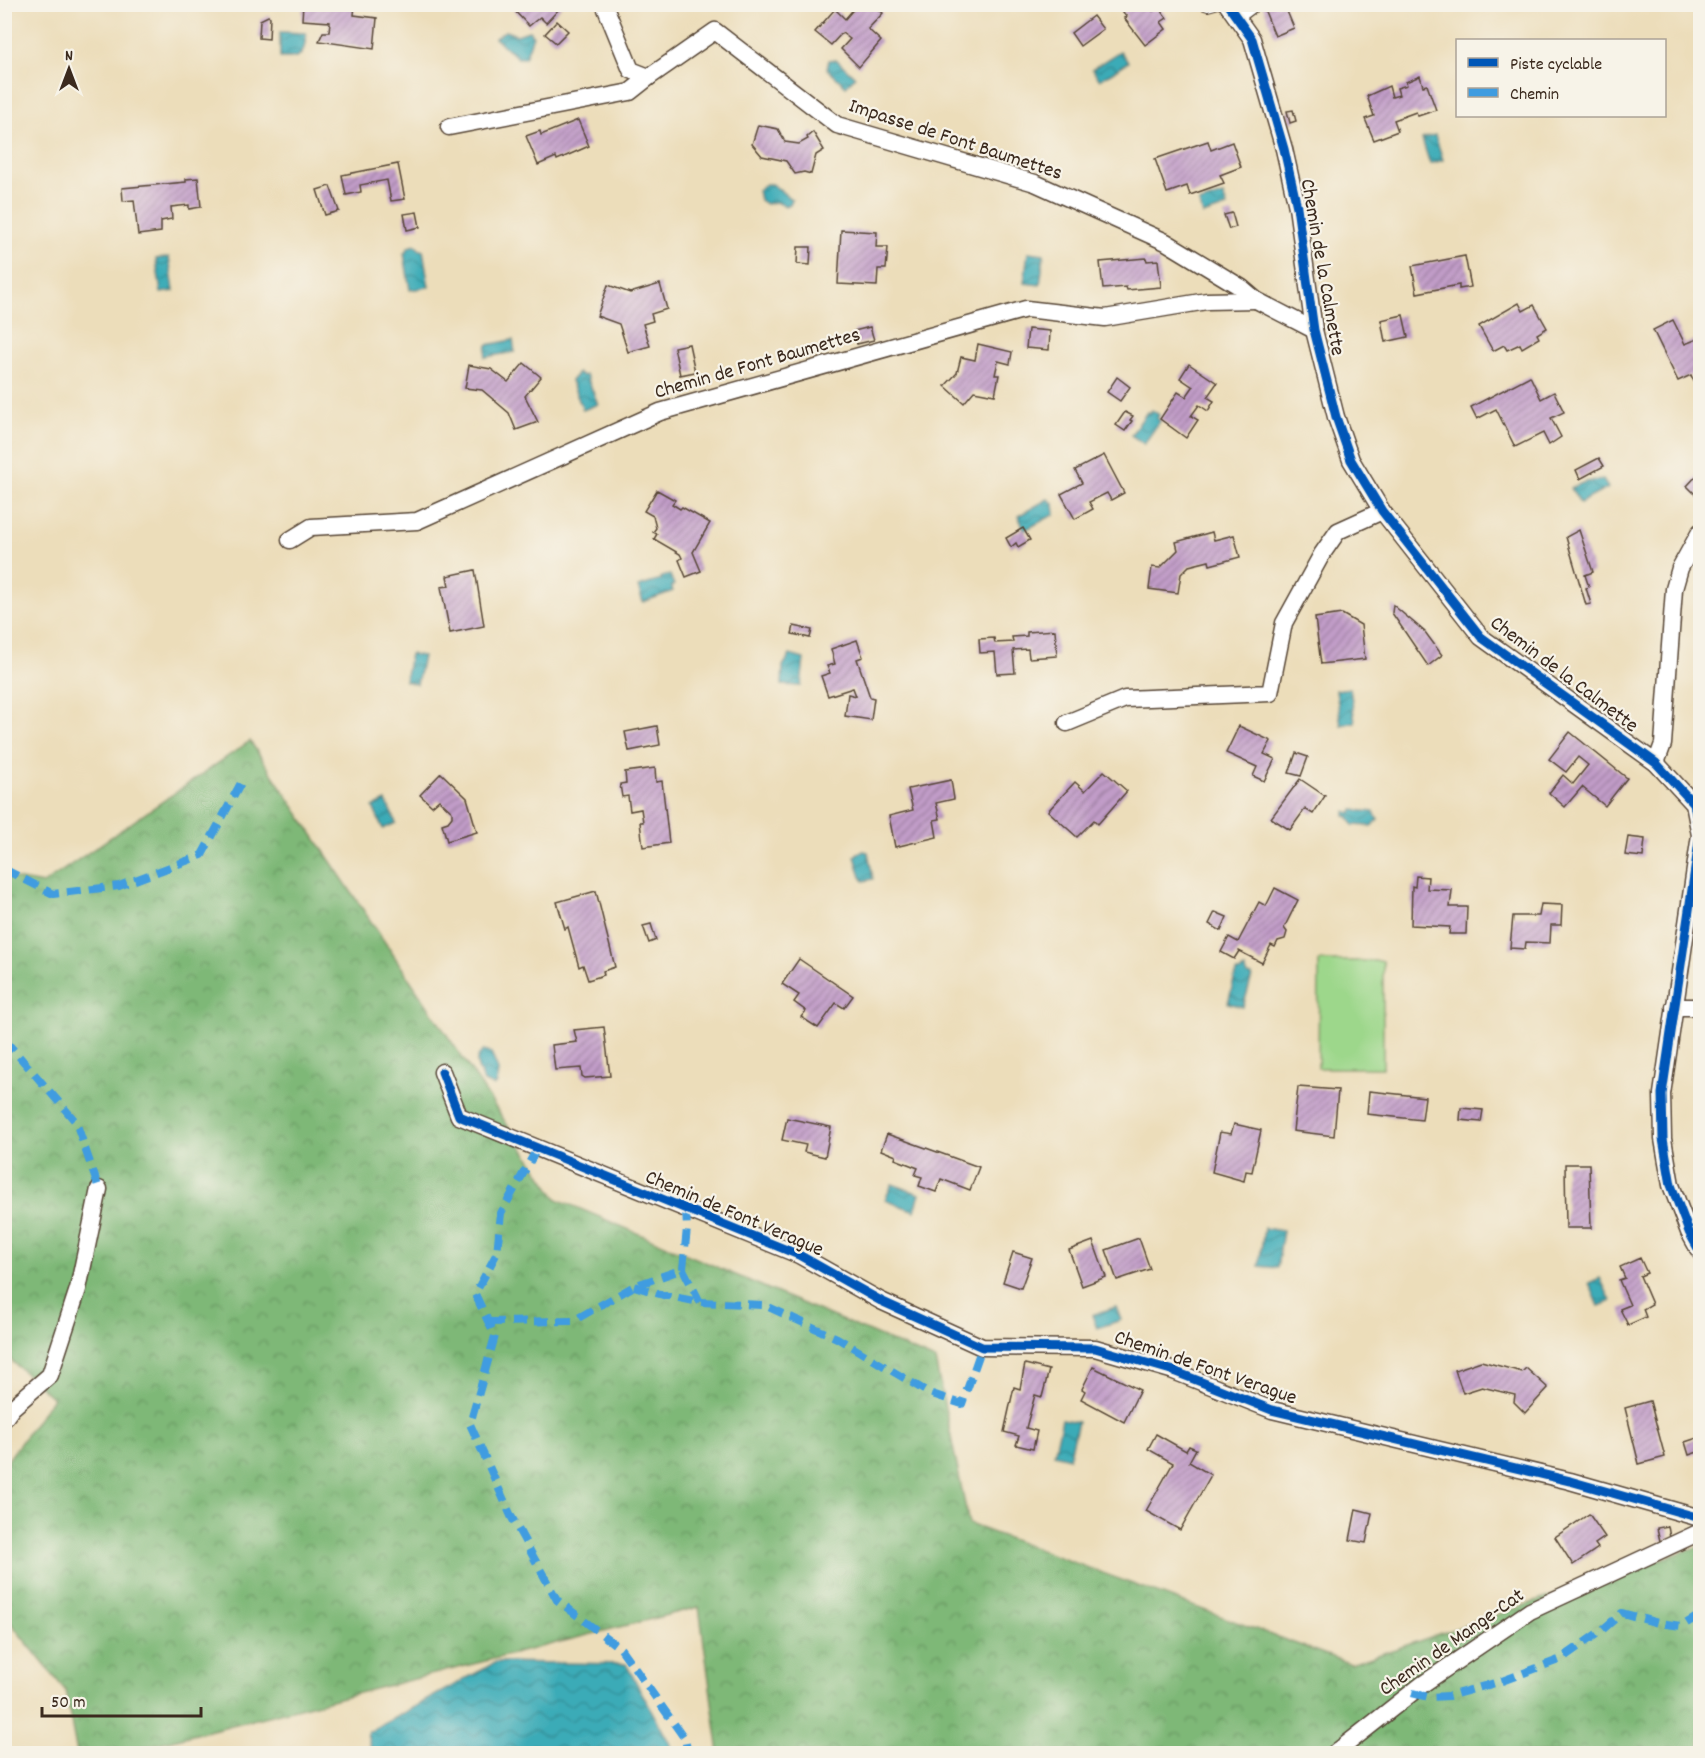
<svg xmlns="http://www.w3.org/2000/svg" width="1705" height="1758" font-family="Dekko,sans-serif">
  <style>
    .forest { fill: url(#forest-crowns); stroke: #5c714a; stroke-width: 1.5 }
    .green { fill: #9dd78b; stroke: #6c8054; stroke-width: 1.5 }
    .water { fill: url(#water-waves); stroke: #3b6a6a; stroke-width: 1.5 }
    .building { fill: url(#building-hatch) }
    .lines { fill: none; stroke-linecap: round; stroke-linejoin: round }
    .lane-casing { stroke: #564535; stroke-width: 10 }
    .street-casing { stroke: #564535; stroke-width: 19 }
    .lane { stroke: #fff; stroke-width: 8 }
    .street { stroke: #fff; stroke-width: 16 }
    .quiet { stroke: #3f9ce0; stroke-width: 8; stroke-dasharray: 15 8; stroke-linecap: butt }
    .cycleway-casing { stroke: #f7f3e8; stroke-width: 13 }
    .cycleway { stroke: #0057b8; stroke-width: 9 }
    .labels { text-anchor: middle; stroke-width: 4.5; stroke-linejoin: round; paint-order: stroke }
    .street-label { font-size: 21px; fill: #3b2a1e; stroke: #f7f3e8 }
  </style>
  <defs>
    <pattern id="forest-crowns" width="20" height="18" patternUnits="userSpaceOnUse" patternTransform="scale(1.5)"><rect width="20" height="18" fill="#7eb877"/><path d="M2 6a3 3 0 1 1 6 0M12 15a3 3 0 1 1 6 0" fill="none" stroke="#689661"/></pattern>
    <pattern id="water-waves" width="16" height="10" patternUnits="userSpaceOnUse" patternTransform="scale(1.5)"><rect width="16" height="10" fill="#3babb7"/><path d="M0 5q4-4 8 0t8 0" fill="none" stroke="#338b94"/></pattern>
    <pattern id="building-hatch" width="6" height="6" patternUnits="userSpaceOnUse" patternTransform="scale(1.5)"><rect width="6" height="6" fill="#c19cc8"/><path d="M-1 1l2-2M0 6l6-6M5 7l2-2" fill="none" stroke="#9e7fa2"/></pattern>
  </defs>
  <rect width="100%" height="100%" fill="#f7f3e8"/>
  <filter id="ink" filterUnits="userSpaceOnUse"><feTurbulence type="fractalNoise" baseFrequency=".0167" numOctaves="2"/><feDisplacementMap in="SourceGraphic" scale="12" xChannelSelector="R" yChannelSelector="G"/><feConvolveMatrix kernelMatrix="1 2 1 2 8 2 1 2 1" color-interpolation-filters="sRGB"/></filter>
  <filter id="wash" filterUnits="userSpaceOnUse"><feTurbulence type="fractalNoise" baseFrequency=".008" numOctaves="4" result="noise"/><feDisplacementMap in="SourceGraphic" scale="24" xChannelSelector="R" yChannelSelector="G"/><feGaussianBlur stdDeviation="1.35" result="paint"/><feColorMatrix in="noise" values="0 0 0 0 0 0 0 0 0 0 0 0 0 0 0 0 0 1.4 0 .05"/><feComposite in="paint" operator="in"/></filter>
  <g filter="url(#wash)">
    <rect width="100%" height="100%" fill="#ecddba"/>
    <polygon class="forest" points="250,741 557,1199 935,1360 969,1524 1351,1664 1700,1546 1700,1753 719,1753 699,1607 121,1753 77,1753 65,1690 5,1616 5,1464 53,1398 5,1355 5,877 43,884"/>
    <polygon class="green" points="1319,961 1383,961 1383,1068 1318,1068"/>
    <g class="water">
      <polygon points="505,31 517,35 529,31 533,36 525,58 518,58 495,38"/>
      <path d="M280,32L306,33C305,55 302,59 280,58Z"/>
      <polygon points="1120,51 1128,62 1100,80 1092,69"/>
      <polygon points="829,60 837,60 855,77 846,86 827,69"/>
      <polygon points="1435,135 1443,160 1430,164 1422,139"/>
      <polygon points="766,184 772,184 792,200 790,204 786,206 776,202 766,204 760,200 758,190"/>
      <polygon points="1223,195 1227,207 1203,215 1199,203"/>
      <polygon points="415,245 420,250 423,250 429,287 410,290 404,253 407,252 408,247"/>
      <polygon points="1028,252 1044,254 1040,285 1024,283"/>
      <polygon points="169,257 174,291 161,293 156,259"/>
      <polygon points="513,340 515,352 485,357 487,345"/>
      <polygon points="578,373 583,376 586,375 598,404 583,410 571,381"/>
      <polygon points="1152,410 1159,415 1157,418 1160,421 1144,444 1131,435 1147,412 1150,413"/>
      <polygon points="1603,480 1608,488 1580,503 1571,488 1585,482"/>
      <polygon points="1048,499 1054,504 1055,514 1025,530 1018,516"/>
      <polygon points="670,575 674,585 671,586 673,591 643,602 638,587 661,580 661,577"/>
      <polygon points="410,654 423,656 417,684 405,681"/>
      <polygon points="790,655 804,659 801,686 782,685 783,666"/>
      <polygon points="1350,688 1355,722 1341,725 1336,690"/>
      <polygon points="386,801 396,823 383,829 373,807"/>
      <polygon points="1353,810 1374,812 1378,820 1371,826 1353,825 1349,817 1345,816 1345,811 1352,813"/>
      <polygon points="864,851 868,852 873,879 864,881 861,877 855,856 858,853"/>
      <polygon points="1245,969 1248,975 1252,976 1243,1007 1228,1003 1236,972 1239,972"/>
      <path d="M483,1051L491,1053L498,1070L497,1084L493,1086L484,1082C480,1071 471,1060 483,1051Z"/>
      <polygon points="892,1184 920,1194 915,1211 885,1200"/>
      <polygon points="1264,1228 1283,1231 1277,1268 1259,1266"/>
      <polygon points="1600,1278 1611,1301 1599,1306 1589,1283"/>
      <polygon points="1116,1307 1121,1320 1097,1328 1092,1315"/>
      <polygon points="1062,1419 1078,1422 1069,1458 1054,1454"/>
      <polygon points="496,1662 626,1664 670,1744 673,1753 372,1753 367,1733"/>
    </g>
    <g id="blocks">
      <g class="building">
        <polygon points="303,4 355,4 354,15 377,18 374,49 319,41 323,32 329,32 330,22 302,20"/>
        <polygon points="508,4 559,4 561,7 546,23 540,17 529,26"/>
        <polygon points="858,4 873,4 883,13 868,29 881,41 859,67 841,49 850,39 842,33 831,45 815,32 835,9 845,19"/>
        <polygon points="1125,4 1148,4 1153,11 1159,7 1167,18 1161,22 1166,29 1145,45 1124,18 1127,17 1120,8"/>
        <polygon points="1262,4 1284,4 1294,28 1275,36"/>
        <polygon points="268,16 270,17 269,39 259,38 260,20"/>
        <polygon points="1093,16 1103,29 1080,46 1071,33"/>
        <polygon points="557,21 568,31 556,43 545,34"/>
        <polygon points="1420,76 1423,86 1427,85 1436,110 1418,116 1416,112 1394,120 1398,131 1374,140 1365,119 1374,116 1367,96 1389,86 1392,97 1399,95 1397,88 1407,85 1406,82"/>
        <polygon points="1293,110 1296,121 1290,123 1287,111"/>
        <polygon points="578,120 589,146 557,160 556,157 538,165 526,136 540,131 541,135"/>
        <polygon points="758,125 778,129 785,142 799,144 808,139 807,137 813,132 824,150 816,155 811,174 804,172 795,174 786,161 762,156 752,144"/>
        <polygon points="1208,141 1211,150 1232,142 1241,167 1220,175 1224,183 1190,195 1187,186 1167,193 1155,159"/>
        <polygon points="398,164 405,199 391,201 387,180 360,185 361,192 346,195 342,175"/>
        <polygon points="198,178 201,207 189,209 189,205 171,207 172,219 161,221 161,232 138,235 134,200 123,201 122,188 186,182 186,179"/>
        <polygon points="330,186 339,211 325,215 317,190"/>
        <polygon points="417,212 420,227 407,230 404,214"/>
        <polygon points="1232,213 1236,227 1229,229 1224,215"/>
        <polygon points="841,230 877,232 876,247 888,247 886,269 878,269 877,286 838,284"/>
        <polygon points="798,247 811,247 810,265 797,264"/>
        <polygon points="1465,256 1471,287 1459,289 1459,285 1417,293 1412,266"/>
        <polygon points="1146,258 1147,261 1158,260 1161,287 1127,290 1126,287 1103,289 1100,262"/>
        <polygon points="660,284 667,309 651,314 653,321 643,324 650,346 628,352 619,324 597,316 608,285 630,293"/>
        <polygon points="1519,303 1523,311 1534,305 1547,328 1537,334 1539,338 1522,348 1520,344 1507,350 1504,345 1493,351 1479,326"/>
        <polygon points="1403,315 1408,337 1385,342 1381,320"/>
        <polygon points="1673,320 1685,344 1700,338 1700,395 1691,375 1678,381 1653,330"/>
        <polygon points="870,327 874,340 857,344 854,331"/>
        <polygon points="1028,329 1050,331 1049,350 1026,348"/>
        <polygon points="689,344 695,372 680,375 674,347"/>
        <polygon points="978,344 1012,352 1010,364 998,361 995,375 999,375 995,395 974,391 964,403 945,386 957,373 961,357 975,360"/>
        <polygon points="524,363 541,377 525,396 538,422 516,430 509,413 482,390 465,388 469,365 491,369 508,382"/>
        <polygon points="1189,364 1217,383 1207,397 1214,401 1208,411 1199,405 1191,416 1198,420 1186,438 1160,419 1178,392 1186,397 1193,387 1180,378"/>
        <polygon points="1530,376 1541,399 1554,392 1564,412 1551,418 1561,437 1549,445 1543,433 1515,447 1496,409 1477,419 1471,407"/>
        <polygon points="1117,377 1130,387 1120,401 1107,392"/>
        <polygon points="1125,412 1133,416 1130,420 1132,421 1125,431 1116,425"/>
        <polygon points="1104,455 1124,493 1111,500 1107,493 1089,502 1093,509 1075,519 1061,494 1082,483 1075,470"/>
        <polygon points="1599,458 1604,466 1580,479 1576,470"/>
        <polygon points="1700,472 1700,493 1697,496 1687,486"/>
        <polygon points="657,490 675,500 672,504 680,509 682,507 710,523 693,552 701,571 686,577 679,560 682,558 680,554 654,539 657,534 653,532 656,528 653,516 644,511"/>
        <polygon points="1023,528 1030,540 1018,547 1016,543 1011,547 1006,538"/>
        <polygon points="1579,530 1593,572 1585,575 1589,587 1586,588 1591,604 1586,605 1566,537"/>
        <polygon points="1212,532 1214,540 1234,535 1240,557 1210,565 1209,561 1189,566 1181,574 1178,593 1149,589 1152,567 1160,568 1178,550 1176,542"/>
        <polygon points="475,570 484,626 450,633 441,587 449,586 447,576"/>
        <polygon points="1393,605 1425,632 1442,655 1428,666 1392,613"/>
        <polygon points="1342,614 1361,625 1365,659 1321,664 1315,618"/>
        <polygon points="794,626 812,630 810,638 792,634"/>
        <polygon points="1055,630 1057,656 1029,658 1028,649 1013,650 1015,673 997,674 995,652 980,653 979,639 994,638 995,643 1013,642 1012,637 1027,636 1027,632"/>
        <polygon points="857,640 863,657 857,659 870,697 874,698 871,720 845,716 848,694 856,696 853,688 828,696 821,676 830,673 827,666 835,664 831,649"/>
        <polygon points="657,726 660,745 629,751 625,732"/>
        <polygon points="1239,726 1271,741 1264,754 1275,759 1264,781 1253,776 1257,767 1226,753"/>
        <polygon points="1570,732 1627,778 1605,806 1582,787 1565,807 1549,793 1563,775 1573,784 1588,765 1578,757 1566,772 1549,759"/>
        <polygon points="1296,753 1308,757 1301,776 1289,773"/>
        <polygon points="655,768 656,782 662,781 669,843 643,847 640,822 643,822 641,809 630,811 628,796 622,797 620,784 626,783 625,772"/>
        <polygon points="1104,771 1127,791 1098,824 1094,820 1077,837 1048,811 1075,782 1085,791"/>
        <polygon points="441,773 467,798 477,832 447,841 442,824 448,822 452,817 452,812 439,800 432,806 420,795"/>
        <polygon points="1300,779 1325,796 1313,814 1305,809 1290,830 1271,818"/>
        <polygon points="951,780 954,799 936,803 940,819 934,820 937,837 895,847 889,816 913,810 908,789"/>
        <polygon points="1628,837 1645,839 1643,857 1625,855"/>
        <polygon points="1416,876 1428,877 1427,889 1452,890 1450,907 1467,907 1466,934 1449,934 1450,927 1411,925 1412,886 1415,887"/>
        <polygon points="1275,888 1298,900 1284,928 1287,932 1285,939 1278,941 1275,947 1271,945 1262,963 1239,951 1234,959 1221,952 1229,937 1238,942 1259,902 1266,906"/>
        <polygon points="596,891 615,967 603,971 604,975 588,980 583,965 579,967 568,927 565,929 557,902"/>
        <polygon points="1541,904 1562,905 1561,925 1551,925 1550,943 1526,942 1525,949 1510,948 1513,916 1539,916"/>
        <polygon points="1215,912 1227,917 1221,931 1209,924"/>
        <polygon points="651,924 656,940 649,943 643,926"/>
        <polygon points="799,959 853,996 844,1008 836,1003 818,1028 801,1017 806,1011 794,1002 799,995 782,984"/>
        <polygon points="604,1027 610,1076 585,1078 582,1076 581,1068 555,1070 552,1045 577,1042 574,1030"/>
        <polygon points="1298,1087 1338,1090 1334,1136 1293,1131"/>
        <polygon points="1369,1091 1425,1097 1422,1120 1367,1114"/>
        <polygon points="1461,1108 1483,1110 1481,1122 1460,1120"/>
        <polygon points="787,1118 831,1127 825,1157 804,1152 806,1145 782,1140"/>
        <polygon points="1234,1124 1261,1130 1252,1172 1246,1171 1244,1181 1212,1172 1220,1132 1231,1134"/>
        <polygon points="887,1134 979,1167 970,1190 941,1179 936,1192 919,1186 922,1177 915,1175 918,1168 895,1159 896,1156 881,1150"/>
        <polygon points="1565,1164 1589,1164 1591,1228 1566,1228"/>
        <polygon points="1139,1238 1150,1269 1117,1280 1106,1250"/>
        <polygon points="1093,1241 1106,1277 1082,1286 1069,1250"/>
        <polygon points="1013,1252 1032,1258 1021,1288 1003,1282"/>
        <polygon points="1640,1258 1647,1273 1640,1276 1652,1304 1643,1309 1646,1317 1628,1325 1620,1309 1630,1305 1619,1280 1625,1278 1620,1267"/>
        <polygon points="1481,1361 1522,1372 1526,1368 1548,1388 1525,1413 1514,1402 1515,1395 1482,1387 1463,1393 1455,1370"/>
        <polygon points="1025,1364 1049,1370 1042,1397 1035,1395 1026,1428 1037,1431 1033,1449 1016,1445 1019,1436 1004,1432 1014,1387 1020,1389"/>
        <polygon points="1093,1367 1140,1390 1124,1422 1081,1399 1085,1391 1082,1389"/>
        <polygon points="1650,1401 1665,1457 1639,1464 1625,1408"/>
        <polygon points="1156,1434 1186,1451 1189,1446 1196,1449 1189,1462 1211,1475 1180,1530 1146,1511 1173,1463 1148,1449"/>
        <polygon points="1700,1437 1700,1458 1698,1452 1689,1455 1685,1442"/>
        <polygon points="1356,1509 1372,1513 1366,1543 1350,1540"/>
        <polygon points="1589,1514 1605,1537 1595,1544 1598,1548 1573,1565 1555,1537"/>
        <polygon points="1668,1526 1670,1538 1660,1541 1657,1528"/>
      </g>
    </g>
  </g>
  <g filter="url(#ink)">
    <use href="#blocks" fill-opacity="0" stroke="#564535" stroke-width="1.5"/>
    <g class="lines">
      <defs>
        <polyline id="lane" points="1199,4 1208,7 1219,4"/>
        <g id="street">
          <polyline points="604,4 631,70 649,77 715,31 837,125 1035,183 1166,242 1242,288 1256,300 1314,330"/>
          <polyline points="1227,4 1252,39 1284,149 1297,207 1314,330 1336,417 1351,460 1382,511 1481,637 1656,763 1694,804 1700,835 1662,1094 1663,1139 1671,1185 1689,1232 1700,1252"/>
          <polyline points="1236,16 1252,4"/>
          <polyline points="449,127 630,92 649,77"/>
          <polyline points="290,540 311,527 417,521 660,412 1026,309 1105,318 1207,301 1256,300"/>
          <polyline points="1067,723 1125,699 1270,693 1284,623 1322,554 1338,531 1382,511"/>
          <polyline points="1656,763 1663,744 1674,589 1680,568 1700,532"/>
          <polyline points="1674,1007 1700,1007"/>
          <polyline points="442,1072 459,1116 799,1255 881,1301 982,1347 1095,1348 1171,1370 1272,1410 1570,1481 1700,1518"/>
          <polyline points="4,1419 12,1408 50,1375 78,1289 99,1189"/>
          <polyline points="1334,1754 1423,1684 1530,1611 1700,1532"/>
        </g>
      </defs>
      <use href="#lane" class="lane-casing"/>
      <use href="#street" class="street-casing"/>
      <use href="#lane" class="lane"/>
      <use href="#street" class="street"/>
      <g class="quiet">
        <polyline points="4,869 53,894 119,886 202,855 242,781"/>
        <polyline points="4,1039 76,1122 99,1189"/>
        <polyline points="537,1149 501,1213 497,1253 475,1294 495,1336 470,1424 511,1516 557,1600 621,1649 685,1739 688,1754"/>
        <polyline points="683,1269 700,1302"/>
        <polyline points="634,1286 663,1295 700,1302 764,1305 837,1338 929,1393 962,1404 982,1347"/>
        <polyline points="488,1322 573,1321 634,1286 683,1269 687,1228 686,1210"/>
        <polyline points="1412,1693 1428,1697 1449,1696 1502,1681 1561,1659 1601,1631 1622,1613 1658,1623 1682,1626 1700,1615"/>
      </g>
      <defs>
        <g id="cycleway">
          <polyline points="1227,4 1252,39 1284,149 1297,207 1314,330 1336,417 1351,460 1382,511 1481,637 1656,763 1694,804 1700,835 1662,1094 1663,1139 1671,1185 1689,1232 1700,1252"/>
          <polyline points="442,1072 459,1116 799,1255 881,1301 982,1347 1095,1348 1171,1370 1272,1410 1570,1481 1700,1518"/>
        </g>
      </defs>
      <use href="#cycleway" class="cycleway-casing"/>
      <use href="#cycleway" class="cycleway"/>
    </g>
  </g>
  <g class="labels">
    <g class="street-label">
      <text transform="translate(956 138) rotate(18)" y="7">Impasse de Font Baumettes</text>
      <text transform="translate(1324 267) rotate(80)" y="7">Chemin de la Calmette</text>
      <text transform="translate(757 362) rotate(-16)" y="7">Chemin de Font Baumettes</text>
      <text transform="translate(1565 673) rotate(37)" y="7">Chemin de la Calmette</text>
      <text transform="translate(735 1212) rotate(23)" y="7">Chemin de Font Verague</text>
      <text transform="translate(1206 1366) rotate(19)" y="7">Chemin de Font Verague</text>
      <text transform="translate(1451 1641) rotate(-35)" y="7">Chemin de Mange-Cat</text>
    </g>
  </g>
  <rect width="1705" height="1758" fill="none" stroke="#f7f3e8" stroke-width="24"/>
  <rect x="1456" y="39" width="210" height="78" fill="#f7f3e8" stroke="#aca397" stroke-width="1.5"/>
  <rect x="1468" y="58" width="30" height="9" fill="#0057b8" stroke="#aca397" stroke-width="1.5"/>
  <text x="1510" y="69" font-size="18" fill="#3b2a1e">Piste cyclable</text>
  <rect x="1468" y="88" width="30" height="9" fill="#3f9ce0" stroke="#aca397" stroke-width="1.5"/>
  <text x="1510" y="99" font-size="18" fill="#3b2a1e">Chemin</text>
  <g transform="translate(69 69)" stroke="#f7f3e8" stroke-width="4.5" paint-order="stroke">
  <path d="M0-4.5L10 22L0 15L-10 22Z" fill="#3b2a1e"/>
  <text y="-9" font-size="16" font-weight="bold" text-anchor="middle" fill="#3b2a1e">N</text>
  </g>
  <path d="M42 1707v9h159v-9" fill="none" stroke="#3b2a1e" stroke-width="3"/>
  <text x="51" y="1707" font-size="18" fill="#3b2a1e" stroke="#f7f3e8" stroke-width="4.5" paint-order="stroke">50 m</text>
</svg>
